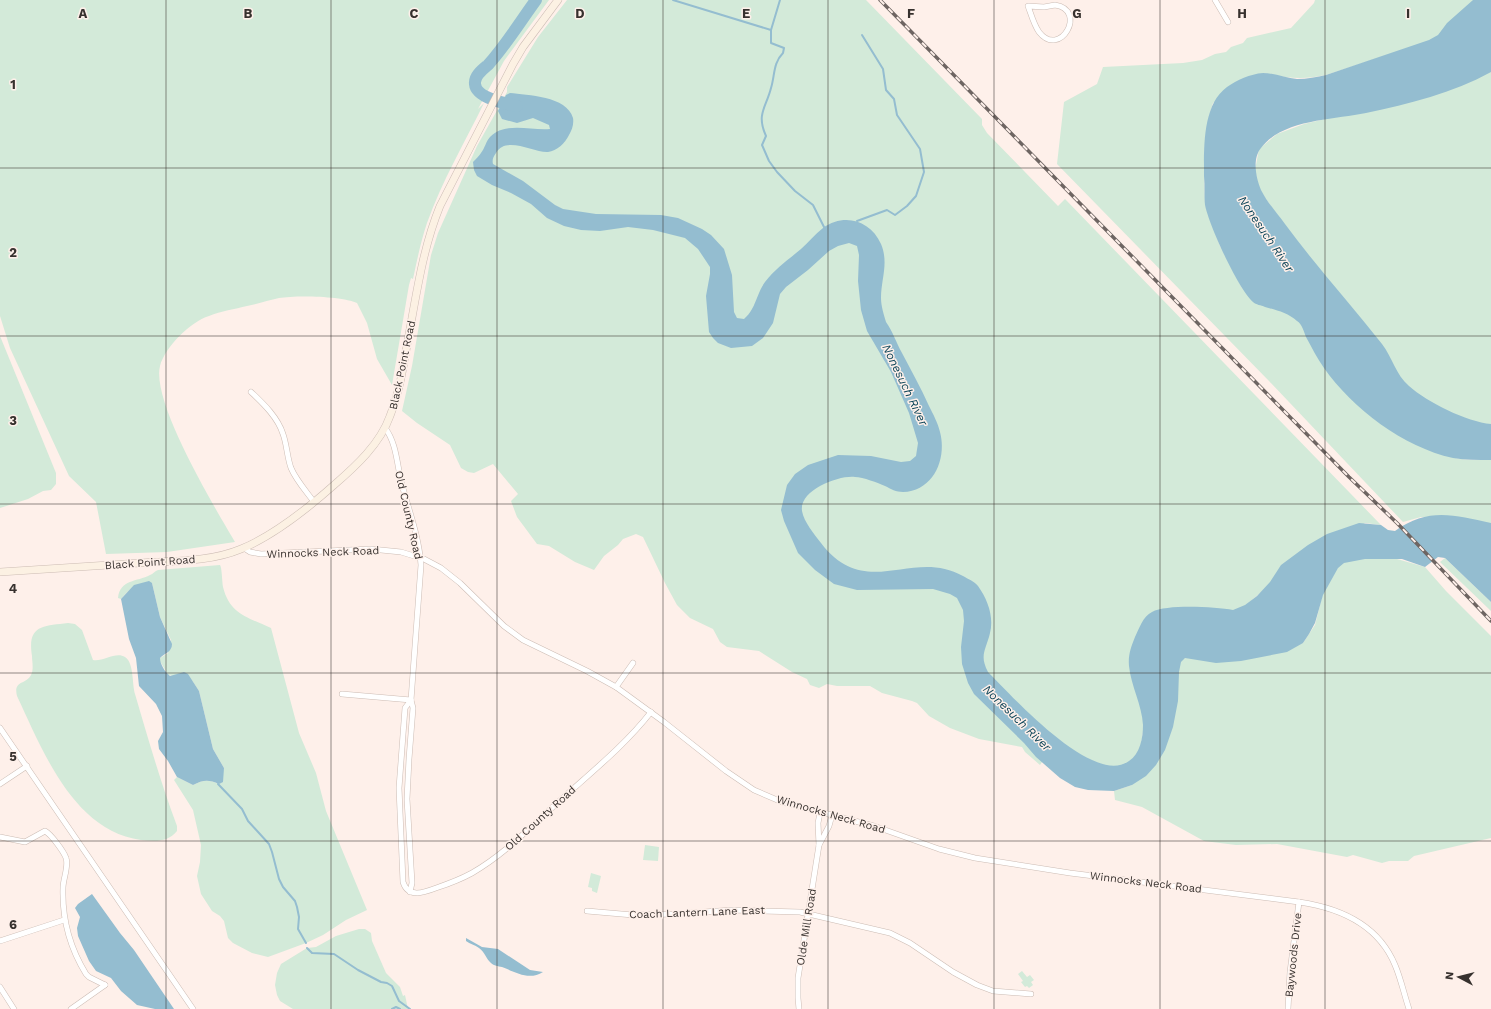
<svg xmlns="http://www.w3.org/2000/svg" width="1491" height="1009" font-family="'Work Sans',sans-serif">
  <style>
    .green { fill: #d3ead9 }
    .water { fill: #94bdd0 }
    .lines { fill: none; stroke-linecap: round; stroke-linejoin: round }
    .stream { stroke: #94bdd0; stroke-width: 2 }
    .river { stroke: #94bdd0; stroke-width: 12 }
    .minor-casing { stroke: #ccbcb4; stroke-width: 6 }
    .secondary-casing { stroke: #ccbcb4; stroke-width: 8 }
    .minor { stroke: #fff; stroke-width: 5 }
    .secondary { stroke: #fcf1e3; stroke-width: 7 }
    .rail-casing { stroke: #6e6562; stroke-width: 3.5 }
    .rail { stroke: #fef0ea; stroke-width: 2; stroke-dasharray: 6; stroke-linecap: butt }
    .grid { fill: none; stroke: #37312e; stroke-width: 1; stroke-opacity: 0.55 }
    .labels { text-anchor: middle; stroke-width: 3; stroke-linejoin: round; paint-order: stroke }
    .street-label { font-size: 11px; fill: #37312e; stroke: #fef0ea }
    .water-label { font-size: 12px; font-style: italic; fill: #0d4559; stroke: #fef0ea }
    .grid-label { font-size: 13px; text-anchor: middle; font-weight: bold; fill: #37312e; stroke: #fef0ea; stroke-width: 3; stroke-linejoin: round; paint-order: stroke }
  </style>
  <rect width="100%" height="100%" fill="#fef0ea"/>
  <g class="green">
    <path d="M0,0H549L504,61L478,109L484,103C465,142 442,181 427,223C421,241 417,260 413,279L411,278L409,285L392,385L377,359L367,323L357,303C343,296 296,295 279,298C269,300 258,304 247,306C235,309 221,311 209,316C190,322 165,347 160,366C151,402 215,508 235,542L167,552L106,554L96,502L69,476L10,348L0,316Z"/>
    <polygon points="567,0 866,0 982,119 982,125 987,133 1058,206 1065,199 1381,525 1365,523 1266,588 1238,612 1209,611 1144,724 1140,752 1121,769 1084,760 1057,740 1040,765 1025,752 1022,747 979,739 950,728 929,716 917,703 912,701 882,693 870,686 837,686 827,684 819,688 810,685 807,679 792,672 759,651 727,647 720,642 713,629 690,618 677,605 665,583 643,537 636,534 623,539 618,545 604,556 594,570 575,562 549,546 537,544 517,517 511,501 518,494 493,464 474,473 468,472 461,468 450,445 417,423 402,411 412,366 431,255 438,233 477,146 495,114 507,92 507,87 538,37"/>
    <path d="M1315,0H1476L1439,38L1326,75C1302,80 1287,78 1263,73L1213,103C1202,137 1204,170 1205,204L1220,246L1242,288L1293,315L1441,453C1456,461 1475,460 1491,460V525L1421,517L1403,522L1269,381L1057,164L1064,102L1097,84L1103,67L1183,63L1202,60L1215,54L1226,52L1231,47L1243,43L1247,38L1291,28L1314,3Z"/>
    <polygon points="1491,68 1491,425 1483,425 1417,403 1310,263 1259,189 1255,170 1259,149 1277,134 1304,124 1321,120"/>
    <polygon points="0,336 56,473 56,484 51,490 43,491 28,499 0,508"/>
    <polygon points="1363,558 1397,559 1425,567 1446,591 1491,636 1491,838 1414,856 1408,861 1389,861 1382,863 1353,855 1347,857 1277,844 1236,845 1204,841 1142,807 1115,800 1114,791 1132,785 1178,659 1303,643 1315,625 1323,593 1338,567 1341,563"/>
    <polygon points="1445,558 1491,602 1491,611 1440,562"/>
    <path d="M220,565C222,568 222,581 223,587C230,615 248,617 271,628L299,733L316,773L326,811L367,910L346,920L323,935L306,943L268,957L252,953L233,943L228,938L224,921L220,916L212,911L201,894L197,876L200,862L201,845L193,810L174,780L177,777L193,785C203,780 208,779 219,784L224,768L213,749L199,691L193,682L184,672L173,676L168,675L160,661V658L168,653L171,640L160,617L152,583C135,583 132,587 121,599L118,598C120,579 137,582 150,575C153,574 155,571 158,570Z"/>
    <path d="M68,623L75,624L82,630L93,660C103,662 116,651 125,657C134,662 132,685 135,694C148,738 161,784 177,826V831C167,843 155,841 141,840C73,831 42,749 17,696C13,680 26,685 31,675C34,669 32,662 32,656C27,625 43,626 68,623Z"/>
    <polygon points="645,845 659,847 658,861 643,860"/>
    <polygon points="591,873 601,876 597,893 592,891 592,888 588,887"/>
    <polygon points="359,929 365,929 371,933 372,941 386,973 400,987 403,996 405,995 408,1009 293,1009 280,1001 277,995 275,985 277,973 281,964 307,948 316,947 336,936"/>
    <polygon points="1022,971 1027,977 1030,975 1034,980 1031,982 1033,985 1029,988 1027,986 1025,987 1021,982 1023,981 1018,974"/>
  </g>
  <g class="water">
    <path d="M1473,0H1491V72C1453,93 1409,104 1366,113C1333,120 1283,119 1261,148C1252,159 1256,178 1261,190C1267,202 1277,213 1285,224C1315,265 1350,303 1382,344C1392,357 1396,375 1409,386C1427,402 1467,422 1491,424V460C1478,460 1465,460 1453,458C1403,447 1353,409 1324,368C1317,358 1312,348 1306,337C1304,332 1302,324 1297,321C1288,313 1276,310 1265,307C1261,305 1256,305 1253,302C1238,289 1209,225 1205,205C1204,196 1205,186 1204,176C1204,149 1202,105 1227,87C1237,80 1250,74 1263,73C1274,73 1286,78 1297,79C1307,79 1317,77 1326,75L1429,40L1438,35L1447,23Z"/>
    <path d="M510,93C527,95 567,96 573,118C574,124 572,130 569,135C565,143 557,151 548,152C534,153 506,135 496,153C493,157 492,160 493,164L523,181L555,205L563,209L596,214L661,215L678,218L702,229L711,235L724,249L732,275L734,312L737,318L744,319C747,316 750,313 752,309C757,300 759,290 765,282C776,268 788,260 801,249C808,243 815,234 823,228C844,213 870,220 881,244C889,263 881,279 881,298C881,306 884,315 886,322C893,332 896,342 902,353C911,370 921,388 929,406C933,414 938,423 940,432C947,458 934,491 903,492C896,492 891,489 885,486C878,483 863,477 855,477C839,475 799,490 802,511C804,522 814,534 821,543C866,602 912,547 963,576C968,579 974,581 978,586C988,600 994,617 990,633C986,650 979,655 988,672C1012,696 1093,787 1129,761C1140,754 1143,738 1143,725C1142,705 1131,686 1129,666C1128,655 1131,647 1135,637C1139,629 1143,616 1152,612C1167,604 1215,607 1233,610L1245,605L1257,596L1270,582L1281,565L1308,545L1327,534L1359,523L1381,525L1388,530L1395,531C1428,507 1454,515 1491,523V602L1445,558L1438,557L1425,567L1402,559H1365L1344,563L1338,568L1323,595L1315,623L1309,634L1303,643L1287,652L1241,661L1216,663L1185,658L1181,662L1179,672L1178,701L1173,727L1165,750L1156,765L1146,776L1132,785L1114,791L1088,790L1075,787L1060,778L1036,757L1024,743L974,694L968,683L962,664L961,647L964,621L963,610L957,598L950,594L933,589L857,590L834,584L815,570L798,553L784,521L781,510L787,485L795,474L808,465L838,455L871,456L901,462L910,461L916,456L918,443L909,413L891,372L867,331L861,310L858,281L859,255L857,246L849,243L838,246L829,251L808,270L786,287L780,294L773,323L763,338L752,346L731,348L718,343L713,338L709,332L706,296L710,274V267L698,249L685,238L653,230L628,227L600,231L581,230L564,226L547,218L531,204L511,193L492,185L477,176L474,170L473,162C476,159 479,156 481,153C485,148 486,141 490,137C506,121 531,131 550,129L549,125L533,118L517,123L502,119L498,111L506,95Z"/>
    <path d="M149,581L152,583L160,617L172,644C172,652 165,653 160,658C160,664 165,672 170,676L184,672L188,674L199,691L213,749L224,768L223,782L219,784C208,779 203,780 193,785L177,777L168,761L159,749L158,741L163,732L162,716L156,704L139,686L136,658L129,639L121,599L134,585Z"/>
    <polygon points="92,894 120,933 134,950 174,1009 155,1009 137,1005 121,991 111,978 96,971 89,961 78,936 77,928 80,917 75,908 78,904"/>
    <path d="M466,938L482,947L498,949L530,970L543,972C529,981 515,972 502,967C498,966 494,966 491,963C486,959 485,952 479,948C475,945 470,944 466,941Z"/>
  </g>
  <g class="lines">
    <g class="stream">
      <polyline points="673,0 771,30"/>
      <path d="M780,0L771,30V43L784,48L783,53C773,63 775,75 771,88C766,108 756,114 766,136L762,145L769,161L777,172L795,191L813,205L824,227"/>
      <polyline points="857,221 887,210 895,215 907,206 916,196 924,172 920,149 897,115 894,99 886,90 883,69 862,35"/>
      <polyline points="218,784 242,809 248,821 269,844 272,852 279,879 283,887 295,901 297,907 299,917 298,929 306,943"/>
      <polyline points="307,948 312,953 334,954 358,970 381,982 387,983 392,986 399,1001 410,1009"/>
      <polyline points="392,1009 396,1007 400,1009"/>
    </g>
    <path class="river" d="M517,106C507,104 476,98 475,84C474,76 482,70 488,65C506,45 520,22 536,0"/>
    <defs>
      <g id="minor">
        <polyline points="1215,0 1228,22"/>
        <path d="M1055,5C1088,10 1060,59 1039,32C1034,25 1031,14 1028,6L1044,7Z"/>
        <path d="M251,392C264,404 278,418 283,434C287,445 287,457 291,468C296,480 306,491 314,502"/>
        <path d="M385,428C396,442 397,463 401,481C408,508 419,536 421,565L411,700L413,708L409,759L407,799L412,883L410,892"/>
        <path d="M244,548L250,552L261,554L371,549L401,552L424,559L441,568L460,583L504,626L523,640L587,671L616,687L664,722L726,771L754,790L782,802L874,826L939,849L975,858L1070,873L1299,902C1340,908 1378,924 1395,965C1401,979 1404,994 1409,1009"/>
        <polyline points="616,687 633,663"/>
        <polyline points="342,694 411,700"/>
        <path d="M411,700L405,708L399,788L403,882C408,898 423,893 436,888C448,884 461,879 472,873C507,853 534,823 564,797C594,770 626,744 651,712"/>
        <polyline points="0,728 193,1009"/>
        <polyline points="0,784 27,766"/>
        <path d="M0,837L25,842L45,831C51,834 64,852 66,858C69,866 63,879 63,888C62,919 70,948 86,974L89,977L105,985"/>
        <polyline points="819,845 829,826 832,815"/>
        <polyline points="587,911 633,915 676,914 732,910 800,912 890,933 910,943 953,972 977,985 993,991 1031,994"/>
        <polyline points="0,941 64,920"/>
        <polyline points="0,987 14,1009"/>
        <polyline points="71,1009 105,985"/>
        <polyline points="799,1009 798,998 798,978 819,845 818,823 820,813"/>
        <polyline points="1288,1009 1290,972 1299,902"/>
      </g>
      <path id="secondary" d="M0,572C46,569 93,566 140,563C173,561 210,562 241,549C275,535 307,509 334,485C356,466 380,444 390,416C399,393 403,369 407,345C416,298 422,250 440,206L513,64L523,47L558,0"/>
    </defs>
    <use href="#minor" class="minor-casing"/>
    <use href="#secondary" class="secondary-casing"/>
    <use href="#minor" class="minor"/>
    <use href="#secondary" class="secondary"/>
    <defs>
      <polyline id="rail" points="880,0 1349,477 1398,524 1491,621"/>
    </defs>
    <use href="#rail" class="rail-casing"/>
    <use href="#rail" class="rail"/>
  </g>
  <path class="grid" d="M166,0V1009M331,0V1009M497,0V1009M663,0V1009M828,0V1009M994,0V1009M1160,0V1009M1325,0V1009M0,168H1491M0,336H1491M0,504H1491M0,673H1491M0,841H1491"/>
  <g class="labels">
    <g class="street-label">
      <text transform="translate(402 365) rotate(-78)" y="4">Black Point Road</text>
      <text transform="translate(409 515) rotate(77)" y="4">Old County Road</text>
      <text transform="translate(323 552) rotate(-2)" y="4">Winnocks Neck Road</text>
      <text transform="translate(150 562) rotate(-4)" y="4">Black Point Road</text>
      <text transform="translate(831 814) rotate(16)" y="4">Winnocks Neck Road</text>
      <text transform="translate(540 818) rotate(-42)" y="4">Old County Road</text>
      <text transform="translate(1146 882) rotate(7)" y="4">Winnocks Neck Road</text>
      <text transform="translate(697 912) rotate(-2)" y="4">Coach Lantern Lane East</text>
      <text transform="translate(806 927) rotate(-81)" y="4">Olde Mill Road</text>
      <text transform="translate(1293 955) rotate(-84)" y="4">Baywoods Drive</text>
    </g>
    <g class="water-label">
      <text transform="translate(1266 234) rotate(56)" y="4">Nonesuch River</text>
      <text transform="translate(905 385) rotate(64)" y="4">Nonesuch River</text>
      <text transform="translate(1017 718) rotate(44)" y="4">Nonesuch River</text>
    </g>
  </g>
  <g class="grid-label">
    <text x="83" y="18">A</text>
    <text x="248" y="18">B</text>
    <text x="414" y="18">C</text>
    <text x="580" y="18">D</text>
    <text x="746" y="18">E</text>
    <text x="911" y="18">F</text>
    <text x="1077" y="18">G</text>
    <text x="1242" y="18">H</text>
    <text x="1408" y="18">I</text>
    <text x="13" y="89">1</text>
    <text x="13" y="257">2</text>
    <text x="13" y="425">3</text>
    <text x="13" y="593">4</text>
    <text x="13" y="761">5</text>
    <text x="13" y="929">6</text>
  </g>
  <g transform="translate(1459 977) rotate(277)" stroke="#fef0ea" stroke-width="3" paint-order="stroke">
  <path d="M0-3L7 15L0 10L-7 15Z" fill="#37312e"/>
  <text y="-6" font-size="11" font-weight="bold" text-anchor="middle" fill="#37312e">N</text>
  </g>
</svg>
